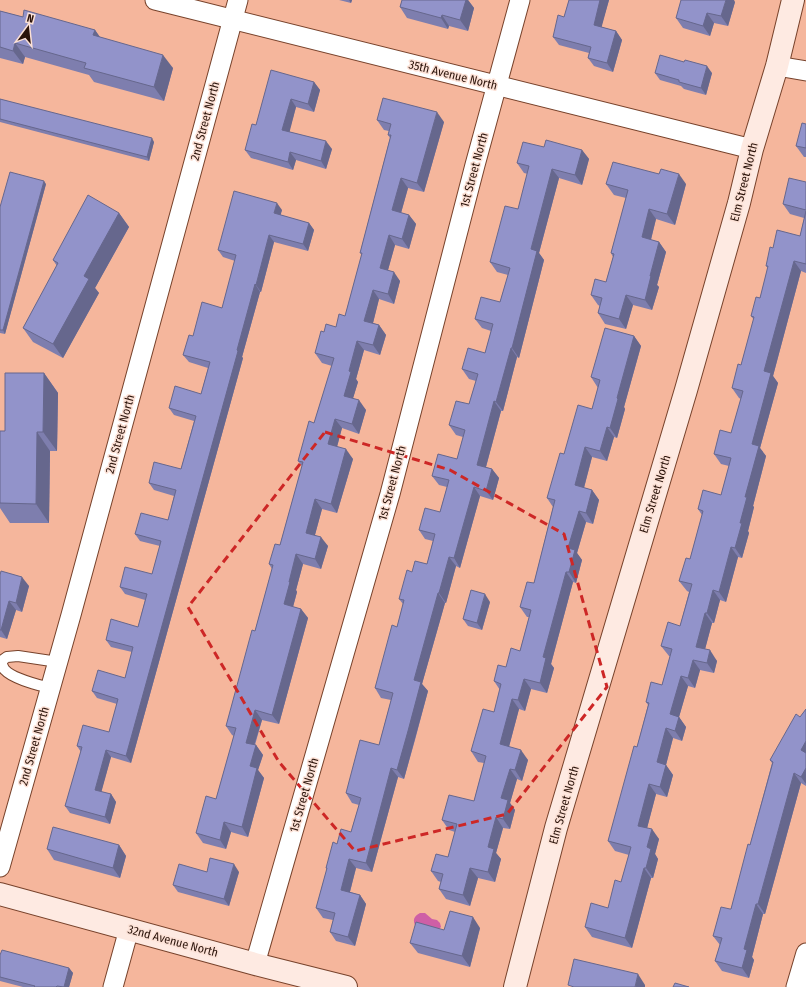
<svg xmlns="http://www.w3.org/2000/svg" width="806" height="987" font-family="'Fira Sans Condensed',sans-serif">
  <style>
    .water { fill: #ce5fa6 }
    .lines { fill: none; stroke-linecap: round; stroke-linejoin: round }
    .lane-casing { stroke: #77422b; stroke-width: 12 }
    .street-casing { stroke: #77422b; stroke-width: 21 }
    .secondary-casing { stroke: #77422b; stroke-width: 24 }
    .lane { stroke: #fff; stroke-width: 10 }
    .street { stroke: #fff; stroke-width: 19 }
    .secondary { stroke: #feeae2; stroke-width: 22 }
    .wall { fill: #7e7eae }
    .shaded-wall { fill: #66678d }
    .building { fill: #9293ca; stroke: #66678d }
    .marked { fill: none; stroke: #cd2726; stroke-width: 3; stroke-dasharray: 8 5; stroke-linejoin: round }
    .labels { text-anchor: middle; stroke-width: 3; stroke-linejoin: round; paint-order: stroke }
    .street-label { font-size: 12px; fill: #2a130a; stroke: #fce1d6 }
  </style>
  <rect width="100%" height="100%" fill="#f5b69c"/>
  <path class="water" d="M420,913H425L432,919L437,920L440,923L441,927L438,930L416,927C412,920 414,916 420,913Z"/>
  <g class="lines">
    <defs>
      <path id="lane" d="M50,688C39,685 13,679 5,670C3,668 2,664 1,661L7,657L18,656L58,662"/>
      <g id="street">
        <polyline points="155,0 752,149"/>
        <polyline points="777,66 806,71"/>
        <polyline points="0,867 71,615 238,0"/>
        <polyline points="255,964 390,494 475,165 520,0"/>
        <polyline points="113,987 129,929"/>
        <polyline points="796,987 806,953"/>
      </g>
      <g id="secondary">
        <polyline points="0,894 255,964 346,987"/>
        <polyline points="515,987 556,828 686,390 739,203 752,149 777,66 793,0"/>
      </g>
    </defs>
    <use href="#lane" class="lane-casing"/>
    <use href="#street" class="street-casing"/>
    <use href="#secondary" class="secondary-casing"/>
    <use href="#lane" class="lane"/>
    <use href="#street" class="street"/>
    <use href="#secondary" class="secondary"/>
  </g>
  <g class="wall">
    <polygon points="339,0 352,0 351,3"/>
    <polygon points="402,0 468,0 474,8 468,31 449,26 448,29 407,18 400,7"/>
    <polygon points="569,0 609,0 601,27 616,31 622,40 613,72 594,66 588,58 589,53 559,45 553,37 564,17"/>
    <polygon points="735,2 728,26 714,23 710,36 683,28 676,18"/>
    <polygon points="0,11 23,17 95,30 100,37 173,68 164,101 94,82 89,75 25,57 23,64 0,58"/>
    <polygon points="655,73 712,73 706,95 684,89 681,86 660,80"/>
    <polygon points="314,82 320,90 314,112 296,107 289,132 332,149 326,169 296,160 293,170 251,158 245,150 256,125"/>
    <polygon points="0,99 154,142 149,161 0,122"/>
    <polygon points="377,120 444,122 424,192 408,188 401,213 409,215 416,224 409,249 395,245 388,270 400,281 394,304 379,299 373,323 379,325 386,335 380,355 364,350 356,379 358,382 353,398 366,410 359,434 342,428 337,447 353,459 337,513 322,509 315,535 328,546 321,569 303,564 296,590 297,592 293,607 301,609 308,618 279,724 262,720 255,745 256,745 263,755 258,770 264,778 248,837 231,832 226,849 203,843 196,833 216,799 234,736 232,735 226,726 255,631 272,569 269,564 280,545 285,527 302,466 298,461 314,423 332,366 322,363 315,353 324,332 336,327 345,316 362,254 360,253 390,138 388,135 389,131 384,130"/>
    <polygon points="806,124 806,157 804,157 796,146"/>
    <polygon points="544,147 582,150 589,159 582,185 559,178 539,253 544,260 519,358 517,357 503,411 501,411 486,467 492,469 499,478 493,500 480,496 460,568 456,566 446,603 445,603 422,684 428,691 415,740 404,779 398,777 372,872 356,868 350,892 360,895 366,904 355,946 336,941 330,932 333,920 323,918 316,908 327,869 326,868 337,844 351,832 359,805 352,803 346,793 379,745 391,700 381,698 375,688 397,627 403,604 399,599 412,572 427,564 433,541 425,539 419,530 440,512 447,487 439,485 432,476 457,459 463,437 456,435 449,425 469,404 476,381 469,379 462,369 485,353 491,331 482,328 475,319 500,302 508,275 497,272 490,262 518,209 528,174 524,173 517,163"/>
    <polygon points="806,182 806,273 801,271 773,376 778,383 760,448 766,456 753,506 754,507 748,531 749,533 742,558 738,557 726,602 720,600 714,623 712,623 705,649 717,661 714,673 700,670 695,688 688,686 679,717 686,727 682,741 673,738 666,765 673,775 667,797 656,794 647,828 659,839 655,854 658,859 653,878 651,878 632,948 592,937 585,927 608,908 621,882 629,855 615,851 608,841 637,747 648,705 646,702 662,685 670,656 669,656 661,646 680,626 689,592 687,591 679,581 690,559 702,515 698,509 721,495 729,466 721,464 714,454 731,433 741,399 739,398 732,388 741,365 754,320 751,316 760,298 768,268 766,266 773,248 800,236 804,218 790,214 783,204"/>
    <polygon points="46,184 5,334 0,333 0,207"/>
    <polygon points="606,184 686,184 675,225 656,219 651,240 659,242 666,252 657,285 659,287 652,310 633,305 626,329 605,324 598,313 600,306 598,305 591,295 606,282 613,257 611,253 626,198 614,195"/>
    <polygon points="282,210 280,215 309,223 314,230 308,251 274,242 261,292 260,292 242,357 243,358 131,763 111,757 101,792 111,794 116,802 110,824 70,813 65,806 81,752 77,746 109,732 117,704 97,698 92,691 125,678 132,652 111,647 106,640 138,627 145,600 125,594 120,587 152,574 160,546 140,541 135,534 168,520 174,496 154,490 149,483 181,469 194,421 174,415 169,408 201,394 208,368 189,362 183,355 193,336 222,308 235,261 223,257 218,250"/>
    <polygon points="119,213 129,227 95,288 99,293 63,358 33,342 23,328 57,266 53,260"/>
    <polygon points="634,336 641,346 624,407 625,409 617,438 614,437 607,461 592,457 584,488 592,490 599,500 593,524 586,522 577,553 582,560 576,583 573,582 551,664 554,668 547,693 531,689 525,711 519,709 509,747 528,760 522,781 517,779 510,803 515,810 510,829 503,828 496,853 501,859 495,882 478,878 470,906 446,899 439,889 441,882 438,881 431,871 448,857 455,832 449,830 442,820 474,801 484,763 478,762 471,751 494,712 500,690 494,681 520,651 529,617 527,617 520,607 534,583 553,507 547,498 564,454 592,409 598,388 591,377"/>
    <polygon points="44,373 58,393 57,451 50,451 49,523 10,523 0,508 0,431 5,431"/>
    <polygon points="0,575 29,586 22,612 16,610 7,639 0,637"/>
    <polygon points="490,602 482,630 468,626 463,619"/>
    <polygon points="806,709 806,786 801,783 765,914 763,914 752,957 754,960 749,978 722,971 715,961 720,945 713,936 730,909 731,909 750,845 772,763 770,760"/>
    <polygon points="119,845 126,856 120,878 54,860 47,849"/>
    <polygon points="207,872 239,872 229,906 178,892 173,885"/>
    <polygon points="480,928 470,967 418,953 410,943 444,930"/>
    <polygon points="0,955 69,968 73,973 69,987 23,987 0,981"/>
  </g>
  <g class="shaded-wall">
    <polygon points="349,0 352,0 351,3"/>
    <polygon points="466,0 468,0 474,8 468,31 460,20"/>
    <polygon points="600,0 609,0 600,33 594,25"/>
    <polygon points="726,0 734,0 735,2 728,26 721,16"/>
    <polygon points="707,13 714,23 710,36 703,26"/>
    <polygon points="442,15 449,26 448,29 441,18"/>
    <polygon points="95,30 104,43 93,35"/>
    <polygon points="616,31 622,40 613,72 607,63"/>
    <polygon points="15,43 25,57 23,64 13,51"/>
    <polygon points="163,55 173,68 164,101 154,87"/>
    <polygon points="707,66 712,73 706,95 701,88"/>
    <polygon points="314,82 320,90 314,112 308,104"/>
    <polygon points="291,99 296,107 288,138 282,130"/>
    <polygon points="437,112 444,122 424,192 417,183"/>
    <polygon points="152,138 154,142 149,161 147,157"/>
    <polygon points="326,141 332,149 326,169 321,161"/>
    <polygon points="582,150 589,159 582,185 575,175"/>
    <polygon points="290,152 296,160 293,170 288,162"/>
    <polygon points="552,169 559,178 539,253 544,260 519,358 512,348 531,249"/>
    <polygon points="679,174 686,184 675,225 667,214"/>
    <polygon points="401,178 408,188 399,220 392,210"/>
    <polygon points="44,181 46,184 5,334 3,330"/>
    <polygon points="277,203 282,210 279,221 274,213"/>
    <polygon points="649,209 656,219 649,247 642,237"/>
    <polygon points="119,213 129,227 95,288 99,293 63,358 53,344 84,276"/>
    <polygon points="409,215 416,224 409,249 402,239"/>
    <polygon points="309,223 314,230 308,251 303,244"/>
    <polygon points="269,235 274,242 261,292 256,285"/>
    <polygon points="389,235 395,245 386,277 380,268"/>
    <polygon points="659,242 666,252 657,285 659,287 652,310 645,300 650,276"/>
    <polygon points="794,261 801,271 773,376 778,383 760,448 766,456 753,506 754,507 748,531 749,533 742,558 735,548 745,497 752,444 764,371"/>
    <polygon points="394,272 400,281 394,304 388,294"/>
    <polygon points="255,284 260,292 242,357 243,358 131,763 126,756"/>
    <polygon points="373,290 379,299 371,331 364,321"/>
    <polygon points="626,295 633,305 626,329 619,319"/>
    <polygon points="379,325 386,335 380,355 373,345"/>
    <polygon points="634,336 641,346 624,407 625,409 617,438 610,428 617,398"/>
    <polygon points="357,341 364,350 356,379 358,382 351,405 344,396 349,371"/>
    <polygon points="511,348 517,357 503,411 496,402"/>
    <polygon points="44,373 58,393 57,451 43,432"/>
    <polygon points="359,400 366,410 359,434 352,424"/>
    <polygon points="494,401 501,411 484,474 477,465"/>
    <polygon points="335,419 342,428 335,454 328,444"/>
    <polygon points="607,427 614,437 607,461 600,451"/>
    <polygon points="37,432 50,451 49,523 36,504"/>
    <polygon points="585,447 592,457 582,495 575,485"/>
    <polygon points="346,449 353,459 337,513 331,504"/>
    <polygon points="492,469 499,478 493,500 486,491"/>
    <polygon points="474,487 480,496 460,568 454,558"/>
    <polygon points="592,490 599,500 593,524 586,513"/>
    <polygon points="315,499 322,509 313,542 306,533"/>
    <polygon points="579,511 586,522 577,553 582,560 576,583 569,572 568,548"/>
    <polygon points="321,537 328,546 321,569 315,559"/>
    <polygon points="731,547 738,557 726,602 719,592"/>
    <polygon points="296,554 303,564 296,590 297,592 291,614 284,604 289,582"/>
    <polygon points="449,557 456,566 446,603 439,593"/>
    <polygon points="566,572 573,582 551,664 554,668 547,693 540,683 543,657"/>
    <polygon points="22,577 29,586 22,612 16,603"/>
    <polygon points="713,590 720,600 714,623 707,613"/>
    <polygon points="438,593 445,603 422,684 428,691 404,779 397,770 414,680"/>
    <polygon points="485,594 490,602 482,630 477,623"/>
    <polygon points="9,601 16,610 7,639 1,630"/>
    <polygon points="301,609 308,618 279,724 272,715"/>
    <polygon points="705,613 712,623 703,657 696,647"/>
    <polygon points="710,650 717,661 714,673 707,663"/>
    <polygon points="693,660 700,670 695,688 688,678"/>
    <polygon points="681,676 688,686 679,717 686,727 682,741 675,731 670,714"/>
    <polygon points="524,679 531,689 525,711 518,700"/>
    <polygon points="512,699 519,709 507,754 500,744"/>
    <polygon points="255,710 262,720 252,752 246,743"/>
    <polygon points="666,728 673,738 666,765 673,775 667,797 660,787 657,762"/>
    <polygon points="806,741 806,758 801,750"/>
    <polygon points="256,745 263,755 258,770 264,778 248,837 242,827 250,766"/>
    <polygon points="106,750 111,757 100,797 95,790"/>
    <polygon points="521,750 528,760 522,781 515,770"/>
    <polygon points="391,768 398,777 372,872 366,863"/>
    <polygon points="806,768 806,784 801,777"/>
    <polygon points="510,769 517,779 510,803 515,810 510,829 503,819 501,798"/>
    <polygon points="794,773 801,783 765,914 758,904"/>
    <polygon points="649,784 656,794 645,836 638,826"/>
    <polygon points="111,794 116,802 110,824 105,817"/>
    <polygon points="496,817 503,828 496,853 501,859 495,882 488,872 488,847"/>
    <polygon points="224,822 231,832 226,849 220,840"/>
    <polygon points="652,829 659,839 655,854 658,859 653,878 646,868 647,847"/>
    <polygon points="119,845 126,856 120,878 113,868"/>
    <polygon points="349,859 356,868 348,899 341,890"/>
    <polygon points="234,864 239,872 229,906 224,899"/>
    <polygon points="470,868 478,878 470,906 463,895"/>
    <polygon points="644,868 651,878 632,948 625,938"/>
    <polygon points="360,895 366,904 355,946 348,937"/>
    <polygon points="756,904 763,914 752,957 754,960 749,978 742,968 744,949"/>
    <polygon points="473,917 480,928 470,967 462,956"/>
    <polygon points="69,968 73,973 69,987 64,987"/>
    <polygon points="638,974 645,985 645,987 635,987"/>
  </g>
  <g class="building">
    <polygon points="402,0 466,0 460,20 442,15 441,18 400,7"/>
    <polygon points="569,0 600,0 594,25 616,31 607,63 588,58 591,47 553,37 558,15 564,17"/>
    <polygon points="681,0 726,0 721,16 707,13 703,26 676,18"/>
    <polygon points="24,10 95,30 93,35 163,55 154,87 84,68 86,63 15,43 13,51 0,47 0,11 23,17"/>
    <polygon points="660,55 684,62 685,60 707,66 701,88 679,82 679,80 655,73"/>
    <polygon points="271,70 314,82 308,104 291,99 282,130 326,141 321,161 290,152 288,162 245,150 252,124 256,125"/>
    <polygon points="383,98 437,112 417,183 401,178 392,210 409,215 402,239 389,235 380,268 394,272 388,294 373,290 364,321 379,325 373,345 357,341 349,371 351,372 344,396 359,400 352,424 335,419 328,444 346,449 331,504 315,499 306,533 321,537 315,559 296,554 289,582 290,582 284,604 301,609 272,715 255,710 246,743 256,745 250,766 257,768 242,827 224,822 220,840 196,833 206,796 216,799 236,728 226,726 252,630 255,631 273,565 269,564 275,544 280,545 285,527 303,462 298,461 309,421 314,423 334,358 315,353 321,331 324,332 326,324 336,327 339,314 345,316 362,253 360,253 391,135 388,135 391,124 377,120"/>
    <polygon points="0,99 152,138 147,157 0,119"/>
    <polygon points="802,123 806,124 806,148 796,146"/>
    <polygon points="546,140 582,150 575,175 552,169 531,249 537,251 512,348 511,348 496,402 494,401 477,465 492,469 486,491 474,487 454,558 449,557 439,593 438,593 414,680 421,682 408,731 397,770 391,768 366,863 349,859 341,890 360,895 348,937 330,932 335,913 316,908 327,868 326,868 333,842 337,844 341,829 351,832 361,798 346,793 360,740 379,745 393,693 375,688 392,625 397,627 404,600 399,599 407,570 412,572 415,561 427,564 435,534 419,530 425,508 440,512 449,480 432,476 438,454 457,459 465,430 449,425 456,401 469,404 478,374 462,369 468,348 485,353 493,324 475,319 481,297 500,302 510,268 490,262 505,206 518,209 529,166 517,163 523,142 544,147"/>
    <polygon points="613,162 659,174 661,169 679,174 667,214 649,209 642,237 659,242 650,276 651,276 645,300 626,295 619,319 598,313 602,298 591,295 595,279 606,282 614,254 611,253 628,190 606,184"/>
    <polygon points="10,172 44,181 3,330 0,330 0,207"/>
    <polygon points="789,178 806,182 806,210 783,204"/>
    <polygon points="234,191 277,203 274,213 309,223 303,244 269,235 256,285 255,284 237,350 238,351 126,756 106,750 95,790 111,794 105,817 65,806 82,747 77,746 83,725 109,732 118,699 92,691 98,670 125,678 133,647 106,640 111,619 138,627 147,594 120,587 125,567 152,574 161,541 135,534 141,513 168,520 176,490 149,483 154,462 181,469 196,416 169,408 175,386 201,394 210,362 183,355 189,335 193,336 202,302 222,308 236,255 218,250"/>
    <polygon points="88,195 119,213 84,276 89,279 53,344 23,328 58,263 53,260"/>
    <polygon points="806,211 806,264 794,261 764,371 771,373 752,444 759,446 745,497 747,497 740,523 742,523 735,548 731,547 719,592 713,590 707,613 705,613 696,647 710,650 707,663 693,660 688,678 681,676 670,714 679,717 675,731 666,728 657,762 666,765 660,787 649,784 638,826 652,829 647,847 651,849 646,868 644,868 625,938 585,927 591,903 608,908 615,880 621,882 631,847 608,841 634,746 637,747 649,703 646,702 651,682 662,685 672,649 661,646 668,622 680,626 692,584 679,581 686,558 690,559 703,511 698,509 703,490 721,495 731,458 714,454 720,430 731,433 743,391 732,388 738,364 741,365 754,317 751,316 756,297 760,298 768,266 766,266 770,247 773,248 777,230 800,236"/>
    <polygon points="605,328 634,336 617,398 618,399 610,428 607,427 600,451 585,447 575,485 592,490 586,513 579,511 568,548 575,550 569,572 566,572 543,657 546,658 540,683 524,679 518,700 512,699 500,744 521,750 515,770 510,769 501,798 508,800 503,819 496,817 488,847 494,849 488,872 470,868 463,895 439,889 443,874 431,871 436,854 448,857 457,824 442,820 449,795 474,801 486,756 471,751 483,709 494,712 501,684 494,681 498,665 506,667 511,648 520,651 531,610 520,607 527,582 534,583 555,500 547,498 560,453 564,454 578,405 592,409 600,380 591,377"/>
    <polygon points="5,373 44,373 43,432 37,432 36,504 0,503 0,431 5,431"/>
    <polygon points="1,571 22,577 16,603 9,601 1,630 0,630 0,575"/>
    <polygon points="471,590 485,594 477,623 463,619"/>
    <polygon points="806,709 806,741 801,750 806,753 806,768 801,777 794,773 758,904 756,904 744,949 747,950 742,968 715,961 722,938 713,936 721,907 730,909 731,909 748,844 750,845 773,762 770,760 796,714 800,717"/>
    <polygon points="53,827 119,845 113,868 47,849"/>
    <polygon points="210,858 234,864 224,899 173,885 179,864 207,872"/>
    <polygon points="450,911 473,917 462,956 410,943 416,922 444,930"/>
    <polygon points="2,950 69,968 64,987 57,986 56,987 34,987 35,986 0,977 0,955"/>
    <polygon points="574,959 638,974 635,987 574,987 568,985"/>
    <polygon points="675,983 689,987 673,987"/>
  </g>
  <path class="marked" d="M325,432L450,470L564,534L607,687L507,814L355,851L279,762L188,607Z"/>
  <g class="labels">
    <g class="street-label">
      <text transform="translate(453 75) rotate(14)" y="4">35th Avenue North</text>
      <text transform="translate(205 121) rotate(-75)" y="4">2nd Street North</text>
      <text transform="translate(474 170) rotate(-75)" y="4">1st Street North</text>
      <text transform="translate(744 182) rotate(-76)" y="4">Elm Street North</text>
      <text transform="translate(120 434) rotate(-75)" y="4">2nd Street North</text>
      <text transform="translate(392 483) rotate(-75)" y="4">1st Street North</text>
      <text transform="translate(655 494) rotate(-73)" y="4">Elm Street North</text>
      <text transform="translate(34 746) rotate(-74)" y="4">2nd Street North</text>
      <text transform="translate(304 795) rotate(-74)" y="4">1st Street North</text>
      <text transform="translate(564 805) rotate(-74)" y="4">Elm Street North</text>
      <text transform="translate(173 941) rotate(15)" y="4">32nd Avenue North</text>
    </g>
  </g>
  <g transform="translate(28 28) rotate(15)" stroke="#fce1d6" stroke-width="3" paint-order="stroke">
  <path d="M0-3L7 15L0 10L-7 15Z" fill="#2a130a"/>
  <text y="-6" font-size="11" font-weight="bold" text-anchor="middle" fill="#2a130a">N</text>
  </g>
</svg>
